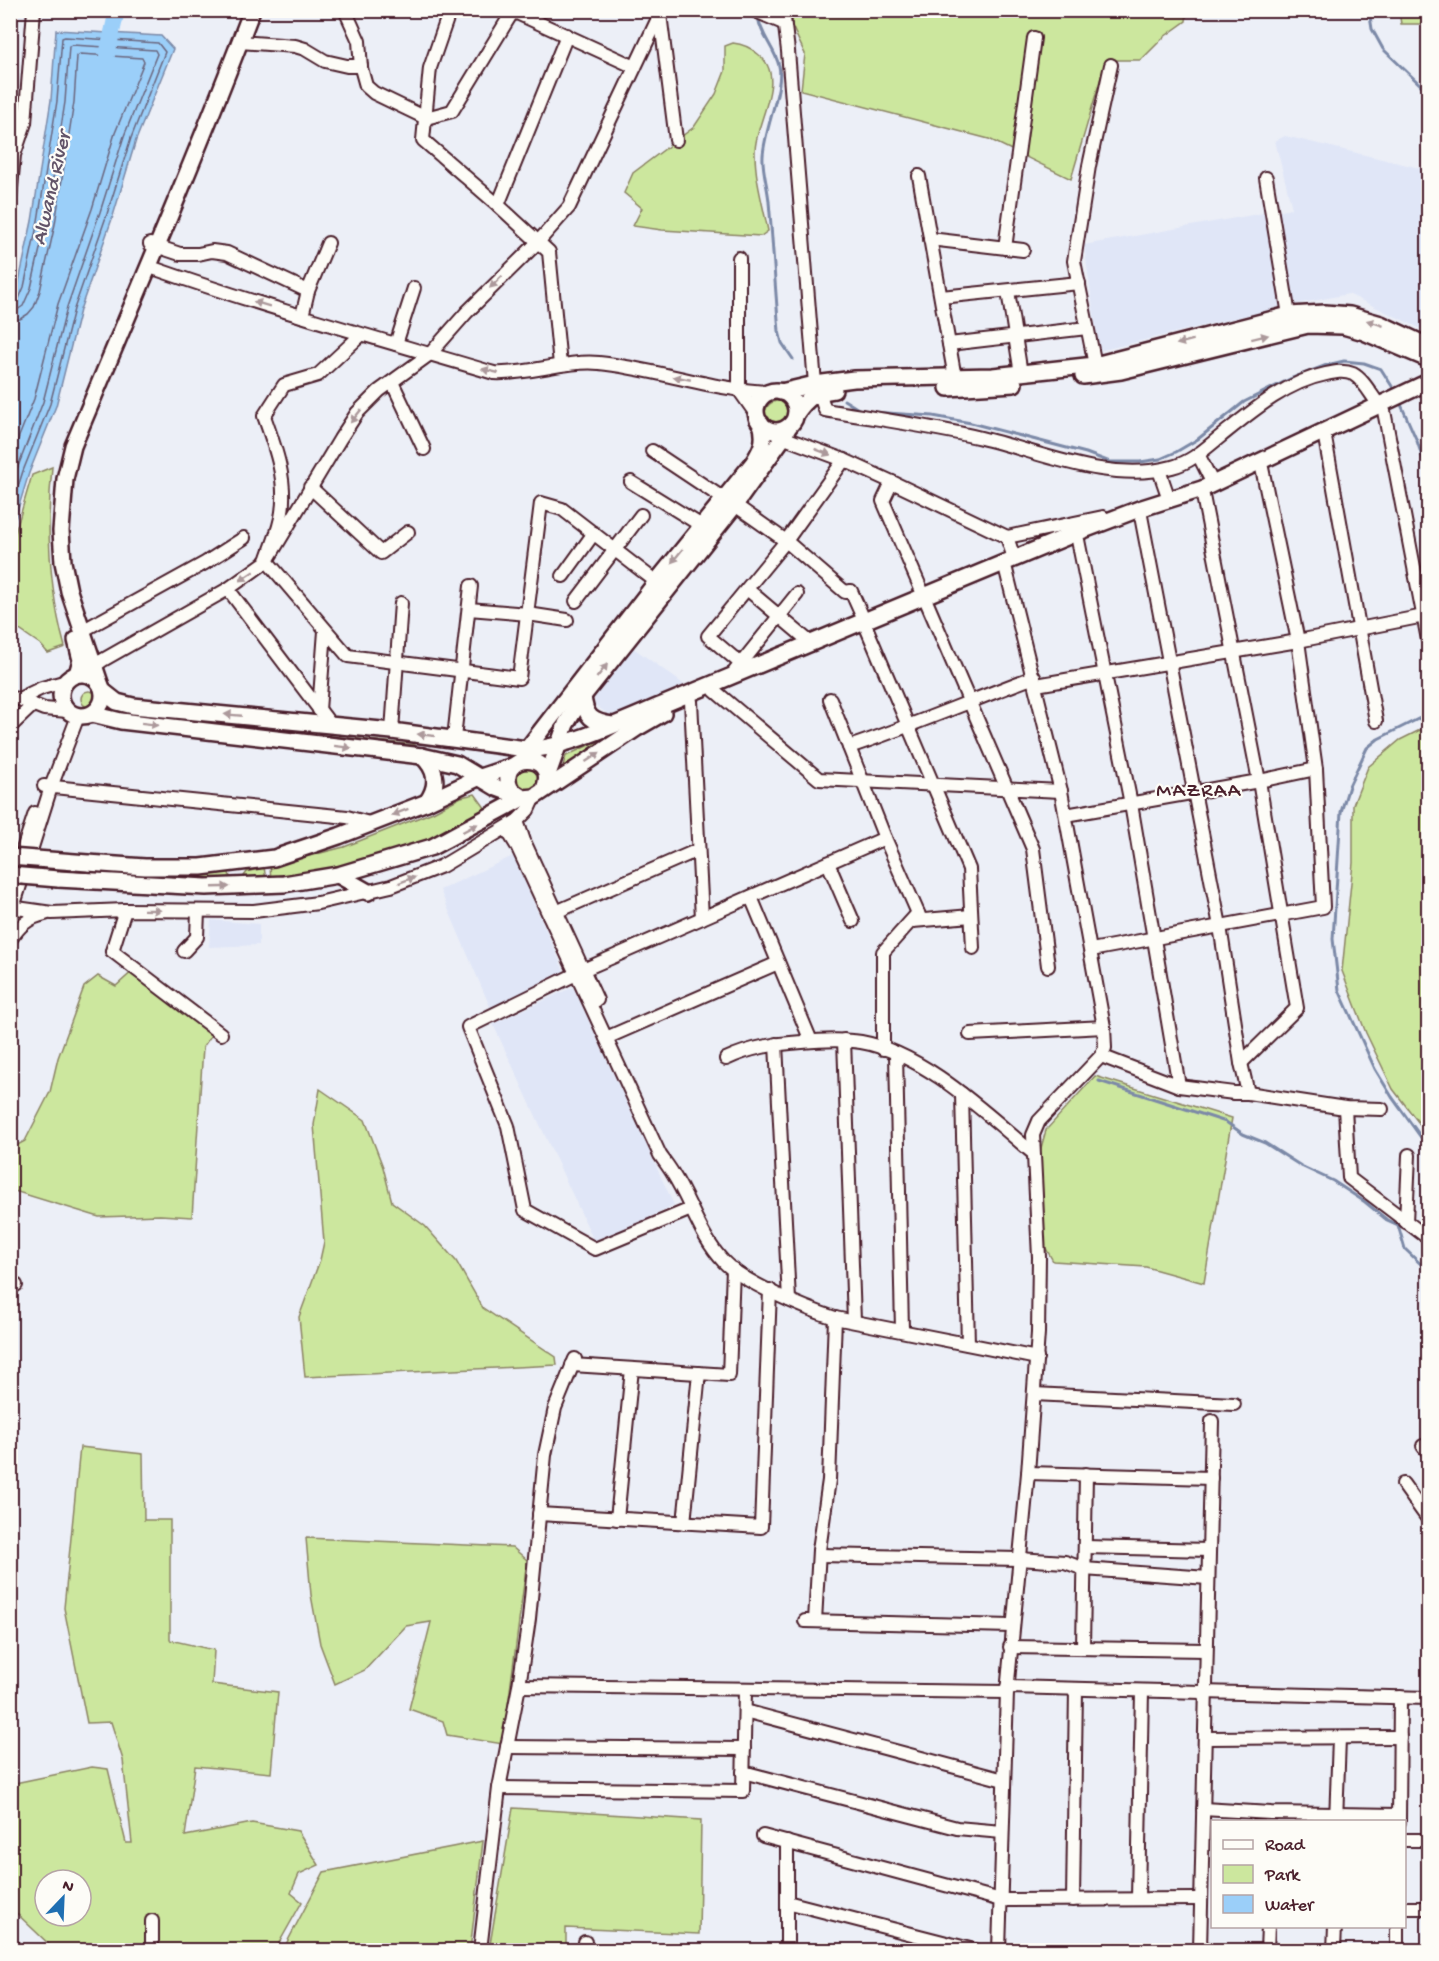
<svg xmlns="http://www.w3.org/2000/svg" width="1439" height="1961" font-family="'Gochi Hand',sans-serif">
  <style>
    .built { fill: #e0e6f7 }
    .green { fill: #cce79e; stroke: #8b8364; stroke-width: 1.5; fill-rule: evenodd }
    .water { fill: #9bcff9; stroke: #7b89a7; stroke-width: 1.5 }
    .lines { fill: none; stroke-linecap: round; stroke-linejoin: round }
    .shore { stroke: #6a657d; stroke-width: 1.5 }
    .stream { stroke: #7b89a7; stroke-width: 3 }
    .river { stroke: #9bcff9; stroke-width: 16 }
    .minor-casing { stroke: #4a1f2b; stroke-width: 16 }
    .major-casing { stroke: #4a1f2b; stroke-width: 20 }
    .minor { stroke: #fdfcf7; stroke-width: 12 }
    .major { stroke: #fdfcf7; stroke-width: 15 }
    .major-bridge-casing { stroke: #4a1f2b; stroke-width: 20; stroke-linecap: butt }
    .major-bridge { stroke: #fdfcf7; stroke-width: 15 }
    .oneway { fill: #ac999b }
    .labels { text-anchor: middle; stroke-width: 4.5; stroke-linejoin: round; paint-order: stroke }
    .water-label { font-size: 21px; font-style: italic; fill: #625469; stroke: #fdfcf7 }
    .neighbourhood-label { font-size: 21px; letter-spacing: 1.5px; fill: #4a1f2b; stroke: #fdfcf7 }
  </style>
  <rect width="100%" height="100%" fill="#eceff7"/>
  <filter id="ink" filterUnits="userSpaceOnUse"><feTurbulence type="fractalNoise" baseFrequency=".0167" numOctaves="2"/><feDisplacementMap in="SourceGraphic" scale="12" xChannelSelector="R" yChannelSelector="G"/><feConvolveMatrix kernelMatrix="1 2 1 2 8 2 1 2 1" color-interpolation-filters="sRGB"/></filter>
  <g filter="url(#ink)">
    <g class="built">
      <polygon points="1285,136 1428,170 1428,332 1348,294 1277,308 1099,351 1084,245 1292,208 1275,141"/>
      <polygon points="632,647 689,688 618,716 608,714 595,705 594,696"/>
      <polygon points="513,856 565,973 491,1009 440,890"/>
      <polygon points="211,920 259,924 259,945 209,947"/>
      <polygon points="573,987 674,1205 596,1245 493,1024"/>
    </g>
    <g class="green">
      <polygon points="793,10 1187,11 1186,21 1164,37 1141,60 1106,60 1071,179 989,139 801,90 805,54 792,26"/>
      <polygon points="1399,11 1428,11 1428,24 1401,24"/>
      <path d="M733,43C743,44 750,47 758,54C789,78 754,122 755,153C755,179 763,205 768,231L761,236L662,230L633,226L642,208L624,193L633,173L694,127L716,94L725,71V46Z"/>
      <circle cx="778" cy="414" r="13"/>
      <path d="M52,467C46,527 49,589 65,647L48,653L40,644L11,624V547L32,475Z"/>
      <circle cx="89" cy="699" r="8"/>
      <polygon points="109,712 415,745 415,748"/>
      <polygon points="1428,726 1428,1135 1393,1089 1366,1033 1342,971 1353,863 1353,805 1368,767 1400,740"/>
      <polygon points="609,738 559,778 566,756 589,745"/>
      <circle cx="527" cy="779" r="11"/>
      <polygon points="475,794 491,816 477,823 376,859 271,881 270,866 344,847 433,812 461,797"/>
      <polygon points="22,863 185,873 229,872 231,884 21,870"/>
      <polygon points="264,867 266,880 244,879 244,876 247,872"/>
      <polygon points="135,969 213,1033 203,1047 192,1217 160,1215 99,1217 11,1190 10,1149 25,1141 50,1092 58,1058 84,987 98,976 116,986"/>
      <polygon points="1095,1076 1232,1118 1204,1283 1146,1267 1053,1261 1043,1243 1039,1155 1046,1130"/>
      <polygon points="320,1089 365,1120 383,1167 392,1202 425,1226 456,1261 483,1308 556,1357 557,1365 305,1377 299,1317 320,1260 324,1242 314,1125"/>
      <path d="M80,1447L143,1454L144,1520H170V1640L214,1650L212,1684L278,1692L271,1773L195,1766L185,1836L252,1823L298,1831L319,1865L299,1874L291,1893L302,1902L275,1950H55L11,1908L10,1786L15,1783L92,1767L108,1769L126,1843H132L123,1760L111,1722L87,1723L64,1608ZM45,1880H81V1916H45Z"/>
      <polygon points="306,1538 512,1547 527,1560 503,1744 447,1735 443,1721 409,1709 431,1622 406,1626 365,1670 335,1684 320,1644 311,1595"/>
      <polygon points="513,1808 701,1820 699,1934 566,1928 566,1950 489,1950"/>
      <polygon points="483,1841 470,1950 283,1950 324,1872"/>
    </g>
    <polygon class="water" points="56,30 161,36 173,49 136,140 113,216 80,310 56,406 29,473 11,532 11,304 18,286 32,221 51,100"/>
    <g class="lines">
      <g class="shore">
        <polyline points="10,304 18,301 24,287 38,221 57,101 62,38 65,37 158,43 165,52 131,138 107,214 74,309 50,404 23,471 10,512"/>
        <polyline points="10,311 17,310 23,306 31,288 46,223 65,102 69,46 72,45 155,50 157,54 124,136 100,212 67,307 43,402 10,487"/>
        <polyline points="10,320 20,319 28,314 34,307 40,291 55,224 74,102 77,56 80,54 142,58 144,62 115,133 92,209 58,304 34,399 10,459"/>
      </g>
      <g class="stream">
        <polyline points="1369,10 1372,29 1383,49 1428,92"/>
        <path d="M758,16C760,35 775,48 779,66C784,87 764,130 763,156C762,171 768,187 769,202C773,245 775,288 779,331L782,343L793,359"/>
        <polyline points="844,400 860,410"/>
        <polyline points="1399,400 1417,441 1428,474"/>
        <polyline points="872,412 933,416 971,423 1086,453 1110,462 1140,462 1160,459 1176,452 1198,439 1244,402 1290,379 1327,365 1344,361 1364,363 1381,369 1395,391"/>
        <polyline points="1428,714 1378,739 1367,748 1349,786 1341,812 1333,939 1339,990 1375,1069 1392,1097 1428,1147"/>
        <polyline points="1099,1081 1226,1122 1243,1134 1265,1143 1301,1166 1333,1181 1365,1202 1387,1220 1398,1225 1405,1249 1428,1271"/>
      </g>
      <polyline class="river" points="107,55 117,10"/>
      <defs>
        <g id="minor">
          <polyline points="345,10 359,41 361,68 366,86 374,93 426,118 452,111 510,16 518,10"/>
          <polyline points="450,10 430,68 423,140 498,205 549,252 560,365"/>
          <polyline points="753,10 783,23"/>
          <polyline points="783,10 788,51 815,384"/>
          <polyline points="517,13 635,67"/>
          <polyline points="660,14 676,140"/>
          <polyline points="240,42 295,46 305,49 325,61 347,66 361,66"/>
          <polyline points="919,176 955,378"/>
          <polyline points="1266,178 1289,315"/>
          <polyline points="10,199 14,155 25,123 34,10"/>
          <polyline points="498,205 567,35"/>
          <polyline points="930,239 1023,250"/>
          <polyline points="150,244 180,254 198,254 212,251 227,253 308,291"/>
          <polyline points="1005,248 1034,38"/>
          <polyline points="739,258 739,390 758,417"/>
          <path d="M150,267C264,307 379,339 494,373C529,375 564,360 599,363C658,369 716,392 775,392"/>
          <polyline points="1008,291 1021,374"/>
          <polyline points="941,297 1079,283"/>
          <polyline points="302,316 308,291 328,243"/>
          <path d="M361,335L318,375L284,385L264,416C275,447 287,479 282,512C280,529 272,545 267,561L348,656L519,678L541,503L562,509L663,587"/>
          <polyline points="396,344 414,288"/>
          <polyline points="949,344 1087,328"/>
          <polyline points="1095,365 1074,261 1089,166 1111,65"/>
          <polyline points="392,382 424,449"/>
          <path d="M819,392L825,410C877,419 930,426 981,438C1041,452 1109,484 1172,467C1192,462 1206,448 1221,436C1252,411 1286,382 1326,374C1335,372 1344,370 1353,374C1364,380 1371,395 1379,405"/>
          <polyline points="1384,411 1428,640"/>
          <polyline points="769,430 782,437 844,460 892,482 1007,537 1103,517"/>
          <polyline points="1325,438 1376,721"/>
          <polyline points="652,451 724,499"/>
          <polyline points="1198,454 1213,484"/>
          <polyline points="1159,470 1169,499"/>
          <polyline points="631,482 702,526"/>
          <polyline points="892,482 883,501 924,596"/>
          <polyline points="310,487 381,553 408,532"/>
          <polyline points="1203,496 1259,781 1297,1008 1241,1063"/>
          <polyline points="735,505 786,541 845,592 851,591 864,620"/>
          <polyline points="1141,516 1220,926 1241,1063 1248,1093"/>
          <polyline points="1007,537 1014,558"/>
          <polyline points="1078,540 1131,804 1179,1086"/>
          <polyline points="563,576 594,533"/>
          <polyline points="228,589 331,725"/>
          <polyline points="747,589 811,643"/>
          <polyline points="576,601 641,515"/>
          <polyline points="927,603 1033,849 1048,966"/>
          <polyline points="469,609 528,614 567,620"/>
          <polyline points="867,629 969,869 973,948"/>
          <polyline points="82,631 205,563 244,538"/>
          <polyline points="747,669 708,636 786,541 844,460"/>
          <polyline points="735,671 797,594"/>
          <polyline points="83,674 103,660 228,589 267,561 340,439 357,413 379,391 430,354 467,312 538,242 569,207 662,10"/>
          <polyline points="1036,685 1298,641 1424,616"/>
          <polyline points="715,691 819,779 1061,791"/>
          <polyline points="10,698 19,699 44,709 68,711"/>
          <polyline points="19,699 42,688 67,681"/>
          <polyline points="830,699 885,838 921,920"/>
          <polyline points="691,701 702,918"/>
          <polyline points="319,710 325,631"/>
          <polyline points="10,727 33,705"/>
          <polyline points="392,731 401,603"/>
          <polyline points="454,738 471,586"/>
          <path d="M849,747C912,726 972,700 1034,677"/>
          <polyline points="44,786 347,817 369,823"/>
          <polyline points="1066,815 1259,781 1316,769"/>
          <polyline points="517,821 524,841 597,1000"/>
          <path d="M506,828L517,846L660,1155C664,1161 669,1167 673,1174C691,1202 700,1237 724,1262C744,1283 807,1309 835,1318L1037,1358"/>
          <polyline points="828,863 853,921"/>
          <polyline points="10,889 35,813"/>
          <polyline points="751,897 811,1041"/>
          <polyline points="10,907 52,913 125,910 254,911 318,903 391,886 442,866 517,821 528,810 534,797"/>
          <polyline points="125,910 112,951 221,1034"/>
          <polyline points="549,915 698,850"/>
          <polyline points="10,917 51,787 78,716"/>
          <polyline points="913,921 971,916"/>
          <path d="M10,940C20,925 28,918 45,914"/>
          <polyline points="1091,950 1323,907 1316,769 1298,641 1262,468"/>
          <polyline points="184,951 197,937 198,911"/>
          <polyline points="583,970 885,838"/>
          <polyline points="576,974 468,1027 508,1126 525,1210 595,1249 691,1209"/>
          <polyline points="970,1034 1104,1027"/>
          <polyline points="606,1038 778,963"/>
          <polyline points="844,1040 854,1321"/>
          <polyline points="776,1044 789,1300"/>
          <polyline points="883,1049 883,952 918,913"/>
          <polyline points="896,1054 902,1330"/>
          <polyline points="1101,1056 1179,1086 1234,1093 1248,1093 1345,1108 1382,1109"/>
          <path d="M726,1059C751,1047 775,1044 802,1042C822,1040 842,1039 861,1042C924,1053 986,1114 1033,1153"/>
          <polyline points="962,1094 968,1344"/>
          <polyline points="1345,1108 1349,1178 1428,1238"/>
          <polyline points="1406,1222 1409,1155"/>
          <polyline points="10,1282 16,1285"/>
          <polyline points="572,1365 729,1375 733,1269"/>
          <polyline points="1034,1394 1234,1404"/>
          <polyline points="1423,1446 1428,1452"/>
          <polyline points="1028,1473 1211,1478"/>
          <polyline points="1403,1484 1428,1519"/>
          <polyline points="539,1514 761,1527 770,1290"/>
          <polyline points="617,1519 632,1369"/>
          <polyline points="684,1523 699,1373"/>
          <polyline points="1085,1547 1209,1550"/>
          <polyline points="819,1555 1019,1559 1065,1562 1084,1569 1208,1578"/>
          <polyline points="805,1621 1012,1626"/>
          <polyline points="815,1621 819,1550 829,1480 835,1318"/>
          <polyline points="1010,1647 1206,1650"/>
          <polyline points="1083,1647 1086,1474"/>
          <polyline points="519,1686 1007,1692"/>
          <polyline points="1007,1687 1428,1698"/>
          <polyline points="745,1711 1004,1780"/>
          <polyline points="1205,1738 1400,1737"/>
          <polyline points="507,1747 744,1749"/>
          <polyline points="743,1772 957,1828 1002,1832"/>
          <polyline points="499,1788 743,1791 745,1690"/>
          <polyline points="1203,1809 1271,1813 1399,1815"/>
          <polyline points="1336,1821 1339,1738"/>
          <polyline points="1399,1822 1400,1697"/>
          <polyline points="763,1836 1001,1900 1201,1899"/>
          <polyline points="1404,1840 1428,1840"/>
          <polyline points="787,1842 787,1950"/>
          <polyline points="1138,1899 1142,1691"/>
          <polyline points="1073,1900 1076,1689"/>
          <polyline points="787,1902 974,1950"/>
          <polyline points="1404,1908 1428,1908"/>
          <polyline points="10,1945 17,1950"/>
          <polyline points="152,1950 152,1921"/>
          <polyline points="480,1950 499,1788 519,1686 529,1619 545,1455 555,1408 575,1359"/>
          <polyline points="585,1950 585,1942"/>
          <polyline points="999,1950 1007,1692 1028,1473 1038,1333 1039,1257 1033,1135 1039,1121 1101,1056 1105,1048 1104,1027 1061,791 1006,570"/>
          <polyline points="1200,1950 1212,1421"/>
          <polyline points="1267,1950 1268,1926"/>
          <polyline points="1334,1950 1335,1926"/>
          <polyline points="1397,1950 1397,1926"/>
        </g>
        <g id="major">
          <polyline points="1083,376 1121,371 1308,325 1343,326 1364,332 1428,359"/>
          <polyline points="948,388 1014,384"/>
          <circle cx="776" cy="411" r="20"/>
          <polyline points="781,392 815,384 854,379 993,376 1095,365 1289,315 1325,313 1350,315 1381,324 1428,346"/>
          <path d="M796,414C808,397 814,393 834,390"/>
          <polyline points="76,640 81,660 77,674"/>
          <circle cx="82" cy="695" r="21"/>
          <path d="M101,686L69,591L63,562L61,531L65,479L73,446C134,301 196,157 252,10"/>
          <path d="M103,691L117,702L133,706L392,731L526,749C558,752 630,718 662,705L1076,533L1139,509L1202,489L1428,382"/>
          <path d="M583,696C585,717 592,722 612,725"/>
          <polyline points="92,714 121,721 422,756 457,764 497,788 516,795"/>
          <path d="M523,754L657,581L753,463C762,449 766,440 761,423"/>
          <path d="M422,756C437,770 439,785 427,802"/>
          <polyline points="547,777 566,724 583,696 735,505 780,442 788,428"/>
          <path d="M544,789C560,750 493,752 511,790L523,798L534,797L637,728L663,713"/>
          <polyline points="88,863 145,867 201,867 274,858 339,836 427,802 480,777 513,766"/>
          <polyline points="338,875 368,892"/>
          <polyline points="58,879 206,887 284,884 338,875 432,847 523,798"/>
        </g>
      </defs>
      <use href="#minor" class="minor-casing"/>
      <use href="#major" class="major-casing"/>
      <use href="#minor" class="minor"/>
      <use href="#major" class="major"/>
      <defs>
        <g id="major-bridge">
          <polyline points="10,857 88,863"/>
          <polyline points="10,875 58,879"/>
        </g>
      </defs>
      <use href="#major-bridge" class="major-bridge-casing"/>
      <use href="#major-bridge" class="major-bridge"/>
    </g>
    <defs><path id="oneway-solid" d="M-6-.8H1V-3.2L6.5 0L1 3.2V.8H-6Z" transform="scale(1.5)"/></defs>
    <g class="oneway">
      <use href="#oneway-solid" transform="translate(496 282) rotate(136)"/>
      <use href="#oneway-solid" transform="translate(262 304) rotate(-163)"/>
      <use href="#oneway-solid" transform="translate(1375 323) rotate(-162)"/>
      <use href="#oneway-solid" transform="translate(1260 337) rotate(-14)"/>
      <use href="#oneway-solid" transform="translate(1185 342) rotate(165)"/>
      <use href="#oneway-solid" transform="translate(490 371) rotate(-167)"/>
      <use href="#oneway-solid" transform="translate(682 378) rotate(-169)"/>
      <use href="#oneway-solid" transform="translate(356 416) rotate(129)"/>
      <use href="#oneway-solid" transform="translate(823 452) rotate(21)"/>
      <use href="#oneway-solid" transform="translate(677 556) rotate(129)"/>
      <use href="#oneway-solid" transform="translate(247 576) rotate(146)"/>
      <use href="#oneway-solid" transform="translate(602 671) rotate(-52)"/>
      <use href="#oneway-solid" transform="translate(233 715) rotate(-175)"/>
      <use href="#oneway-solid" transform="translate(150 724) rotate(7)"/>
      <use href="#oneway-solid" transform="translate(426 735) rotate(-174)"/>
      <use href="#oneway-solid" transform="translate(343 747) rotate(7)"/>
      <use href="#oneway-solid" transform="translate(593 757) rotate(-33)"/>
      <use href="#oneway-solid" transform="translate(400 812) rotate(159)"/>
      <use href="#oneway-solid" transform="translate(470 828) rotate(-28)"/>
      <use href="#oneway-solid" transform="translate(407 880) rotate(-20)"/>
      <use href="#oneway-solid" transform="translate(221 887) rotate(-2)"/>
      <use href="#oneway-solid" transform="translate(152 910) rotate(1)"/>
    </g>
  </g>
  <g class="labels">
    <g class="water-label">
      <text transform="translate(50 188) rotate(-77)" y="7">Alwand River</text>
    </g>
    <g class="neighbourhood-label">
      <text x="1199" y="796">MAZRAA</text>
    </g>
  </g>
  <rect width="1439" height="1961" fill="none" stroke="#fdfcf7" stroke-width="36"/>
  <rect x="18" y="18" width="1403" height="1925" fill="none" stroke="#4a1f2b" stroke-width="2" filter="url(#ink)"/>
  <rect x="1211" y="1820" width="195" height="108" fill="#fdfcf7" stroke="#b5a4a5" stroke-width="1.5"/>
  <rect x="1223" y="1840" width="30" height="9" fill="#fdfcf7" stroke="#b5a4a5" stroke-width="1.5"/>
  <text x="1265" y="1850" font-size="18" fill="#4a1f2b">Road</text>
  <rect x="1223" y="1865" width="30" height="18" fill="#cce79e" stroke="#b5a4a5" stroke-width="1.5"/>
  <text x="1265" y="1880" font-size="18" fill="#4a1f2b">Park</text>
  <rect x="1223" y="1895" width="30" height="18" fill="#9bcff9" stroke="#b5a4a5" stroke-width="1.5"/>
  <text x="1265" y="1910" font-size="18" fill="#4a1f2b">Water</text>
  <g transform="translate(63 1898) rotate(23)"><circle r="28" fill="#fdfcf7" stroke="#b5a4a5" stroke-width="1.5"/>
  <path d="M0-4.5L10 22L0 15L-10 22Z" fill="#1f6fb2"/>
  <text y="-9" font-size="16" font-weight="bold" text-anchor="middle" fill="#4a1f2b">N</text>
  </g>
</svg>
